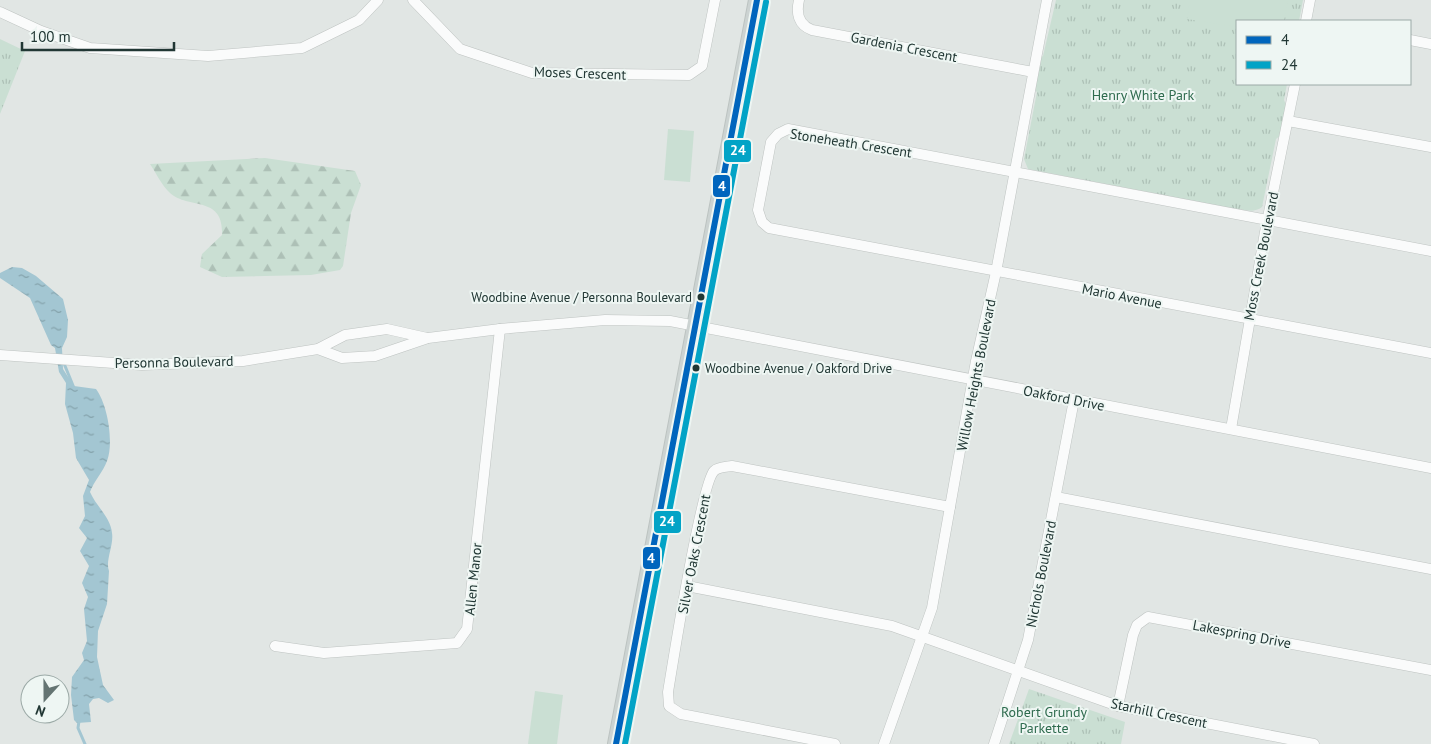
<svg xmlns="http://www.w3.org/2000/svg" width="1431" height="744" font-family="'PT Sans',sans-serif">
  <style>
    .grass { fill: url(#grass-tufts) }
    .forest { fill: url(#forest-firs) }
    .garden { fill: #cadfd3 }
    .water { fill: url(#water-ripples) }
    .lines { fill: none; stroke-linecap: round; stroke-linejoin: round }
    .stream { stroke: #a3c6d2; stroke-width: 3 }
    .street-casing { stroke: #bec3c1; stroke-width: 11 }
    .primary-casing { stroke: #bcc3c1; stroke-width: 18 }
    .street { stroke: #fafbfb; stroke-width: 10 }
    .primary { stroke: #ccd3d2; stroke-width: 16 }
    .bus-1-casing { stroke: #eef6f3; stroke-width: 10 }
    .bus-2-casing { stroke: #eef6f3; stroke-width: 10 }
    .bus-1 { stroke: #0065bd; stroke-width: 6 }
    .bus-2 { stroke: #02a3c6; stroke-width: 6 }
    .bus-dot { fill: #213734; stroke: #eef6f3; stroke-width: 2 }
    .labels { text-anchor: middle; stroke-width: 4; stroke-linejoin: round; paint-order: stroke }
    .bus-label { font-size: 13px; fill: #213734; stroke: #eef6f3; text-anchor: end }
    .street-label { font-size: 14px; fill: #213734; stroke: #eef6f3 }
    .park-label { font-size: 14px; fill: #2e6b4e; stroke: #eef6f3 }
    .line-badge { stroke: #eef6f3; stroke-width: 2 }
    .badge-label { font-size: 14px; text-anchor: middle; font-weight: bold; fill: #fff }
  </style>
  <defs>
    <pattern id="grass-tufts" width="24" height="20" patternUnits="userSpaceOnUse" patternTransform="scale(1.25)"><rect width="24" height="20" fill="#cadfd3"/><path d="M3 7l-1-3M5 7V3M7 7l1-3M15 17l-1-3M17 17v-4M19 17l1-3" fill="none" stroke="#adc0b6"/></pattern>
    <pattern id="forest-firs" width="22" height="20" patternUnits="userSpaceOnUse" patternTransform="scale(1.25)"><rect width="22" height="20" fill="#cadfd3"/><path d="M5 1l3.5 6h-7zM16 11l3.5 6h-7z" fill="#adc0b6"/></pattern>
    <pattern id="water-ripples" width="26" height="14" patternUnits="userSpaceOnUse" patternTransform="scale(1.25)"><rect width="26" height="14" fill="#a3c6d2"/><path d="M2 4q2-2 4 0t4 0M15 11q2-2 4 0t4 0" fill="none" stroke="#84a2ab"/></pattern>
  </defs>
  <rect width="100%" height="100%" fill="#e1e6e4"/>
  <g class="grass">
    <path d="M1056,0H1303L1299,21H1237V84H1287L1284,100L1286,105L1281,135L1276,139L1262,207C1254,214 1241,209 1231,208L1028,169L1024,159L1037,92L1034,89L1039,58L1043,56Z"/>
    <polygon points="0,39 25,51 0,114"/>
    <polygon points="1029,689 1125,722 1121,744 1009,744"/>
  </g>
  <path class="forest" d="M265,158L355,171L361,185L351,213L343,266L340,270L311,275L222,277L200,267L202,254L222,235C224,195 189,210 170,193C162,186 156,173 150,164Z"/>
  <g class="garden">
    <polygon points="1190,0 1288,0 1284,21 1237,21 1237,27 1187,19"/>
    <polygon points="668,129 694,131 690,182 664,180"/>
    <polygon points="535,691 563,695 557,744 528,744"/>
  </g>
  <path class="water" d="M12,267L22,268L36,276L63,299L68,320L67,337L62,348L63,369L74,386L96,389C108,405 114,443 107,461C103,472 94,481 90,492C96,506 111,518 112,533C114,545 105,561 109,571L107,604L98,631L97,657L103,685L114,700L108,703L99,698L93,699L89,704L91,722L77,723L74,720L71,695L72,677L84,660L82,653L87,641L84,609L88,597L82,583L89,566L80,551L87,538L79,528L85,516L83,496L89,480L76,458L73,433L65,404L66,383L59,372L55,348L51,345L30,298L0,278V273Z"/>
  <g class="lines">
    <g class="stream">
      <polyline points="63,361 74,388"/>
      <polyline points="79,721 78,728 85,744"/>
    </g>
    <defs>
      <g id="street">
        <polyline points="413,0 460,49 532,73 689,75 702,66 715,0"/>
        <path d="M799,0C796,13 798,25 812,30L1033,72"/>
        <polyline points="0,12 41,31 90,48 208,56 302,48 359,20 378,0"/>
        <polyline points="1306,21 1310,0"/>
        <polyline points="1410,40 1431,44"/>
        <polyline points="1288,121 1431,147"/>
        <polyline points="1431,251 788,129 778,134 771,142 758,210 762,222 769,228 1431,353"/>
        <polyline points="318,349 342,358 375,356 428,338 500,329 605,320 670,321 1431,468"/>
        <polyline points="0,355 142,365 243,361 318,349 345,335 387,329 427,338"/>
        <polyline points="1231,429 1265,232 1295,84"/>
        <polyline points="1056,497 1431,569"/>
        <polyline points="687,586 892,626 1118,706 1314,744"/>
        <polyline points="275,646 324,653 457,643 467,629 500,329"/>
        <polyline points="1118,706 1133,635 1137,625 1148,617 1431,670"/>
        <path d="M835,744L681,714L669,706L668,692C673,662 701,484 714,471C718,467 726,467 732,466L950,507"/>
        <polyline points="884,744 932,608 976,361 996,272 1047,0"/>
        <polyline points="994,744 1028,640 1074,400"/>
      </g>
      <polyline id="primary" points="616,744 757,0"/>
    </defs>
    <use href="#street" class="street-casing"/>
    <use href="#primary" class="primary-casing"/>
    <use href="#street" class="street"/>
    <use href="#primary" class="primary"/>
    <defs>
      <polyline id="bus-1" points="616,744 757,0"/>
      <polyline id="bus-2" points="625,744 766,2"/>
    </defs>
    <use href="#bus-1" class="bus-1-casing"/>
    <use href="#bus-2" class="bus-2-casing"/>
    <use href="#bus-1" class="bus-1"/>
    <use href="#bus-2" class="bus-2"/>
  </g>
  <g class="bus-dot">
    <circle cx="701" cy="297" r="4.5"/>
    <circle cx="696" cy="368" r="4.5"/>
  </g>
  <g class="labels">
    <g class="bus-label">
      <text x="692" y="302">Woodbine Avenue / Personna Boulevard</text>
      <text x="705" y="373" text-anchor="start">Woodbine Avenue / Oakford Drive</text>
    </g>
    <g class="street-label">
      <text transform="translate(904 47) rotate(11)" y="5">Gardenia Crescent</text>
      <text transform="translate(580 73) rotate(2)" y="5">Moses Crescent</text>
      <text transform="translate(851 143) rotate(9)" y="5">Stoneheath Crescent</text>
      <text transform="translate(1261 256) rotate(-79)" y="5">Moss Creek Boulevard</text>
      <text transform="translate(1122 296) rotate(11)" y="5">Mario Avenue</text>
      <text transform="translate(174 362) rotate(-1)" y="5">Personna Boulevard</text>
      <text transform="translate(976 375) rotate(-79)" y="5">Willow Heights Boulevard</text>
      <text transform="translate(1064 398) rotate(11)" y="5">Oakford Drive</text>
      <text transform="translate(694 554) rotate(-79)" y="5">Silver Oaks Crescent</text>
      <text transform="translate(1041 574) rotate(-79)" y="5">Nichols Boulevard</text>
      <text transform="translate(473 579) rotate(-84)" y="5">Allen Manor</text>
      <text transform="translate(1242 634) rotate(11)" y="5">Lakespring Drive</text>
      <text transform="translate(1159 713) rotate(12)" y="5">Starhill Crescent</text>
    </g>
    <g class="park-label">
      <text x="1143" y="100">Henry White Park</text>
      <text x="1044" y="717">Robert Grundy<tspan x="1044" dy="16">Parkette</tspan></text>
    </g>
  </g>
  <g class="line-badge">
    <rect x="723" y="139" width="29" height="24" rx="5" fill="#02a3c6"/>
    <rect x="712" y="174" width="19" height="24" rx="5" fill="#0065bd"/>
    <rect x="653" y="510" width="29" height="24" rx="5" fill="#02a3c6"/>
    <rect x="642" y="546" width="19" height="24" rx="5" fill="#0065bd"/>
  </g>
  <g class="badge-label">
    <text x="738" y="155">24</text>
    <text x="722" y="191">4</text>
    <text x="667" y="526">24</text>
    <text x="651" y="563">4</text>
  </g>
  <rect x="1236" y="20" width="175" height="65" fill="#eef6f3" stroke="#9caaa7"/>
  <rect x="1246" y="36" width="25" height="8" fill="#0065bd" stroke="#9caaa7"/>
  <text x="1281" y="45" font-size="15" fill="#213734">4</text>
  <rect x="1246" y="61" width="25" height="8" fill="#02a3c6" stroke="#9caaa7"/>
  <text x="1281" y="70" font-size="15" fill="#213734">24</text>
  <g transform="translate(45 699) rotate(201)"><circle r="24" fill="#eef6f3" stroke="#9caaa7"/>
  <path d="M0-4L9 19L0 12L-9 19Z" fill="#647472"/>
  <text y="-8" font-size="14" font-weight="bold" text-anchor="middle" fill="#213734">N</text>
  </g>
  <path d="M22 42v8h152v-8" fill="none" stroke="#213734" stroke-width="2.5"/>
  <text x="30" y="42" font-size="15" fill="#213734" stroke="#eef6f3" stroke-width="4" paint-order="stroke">100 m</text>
</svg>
